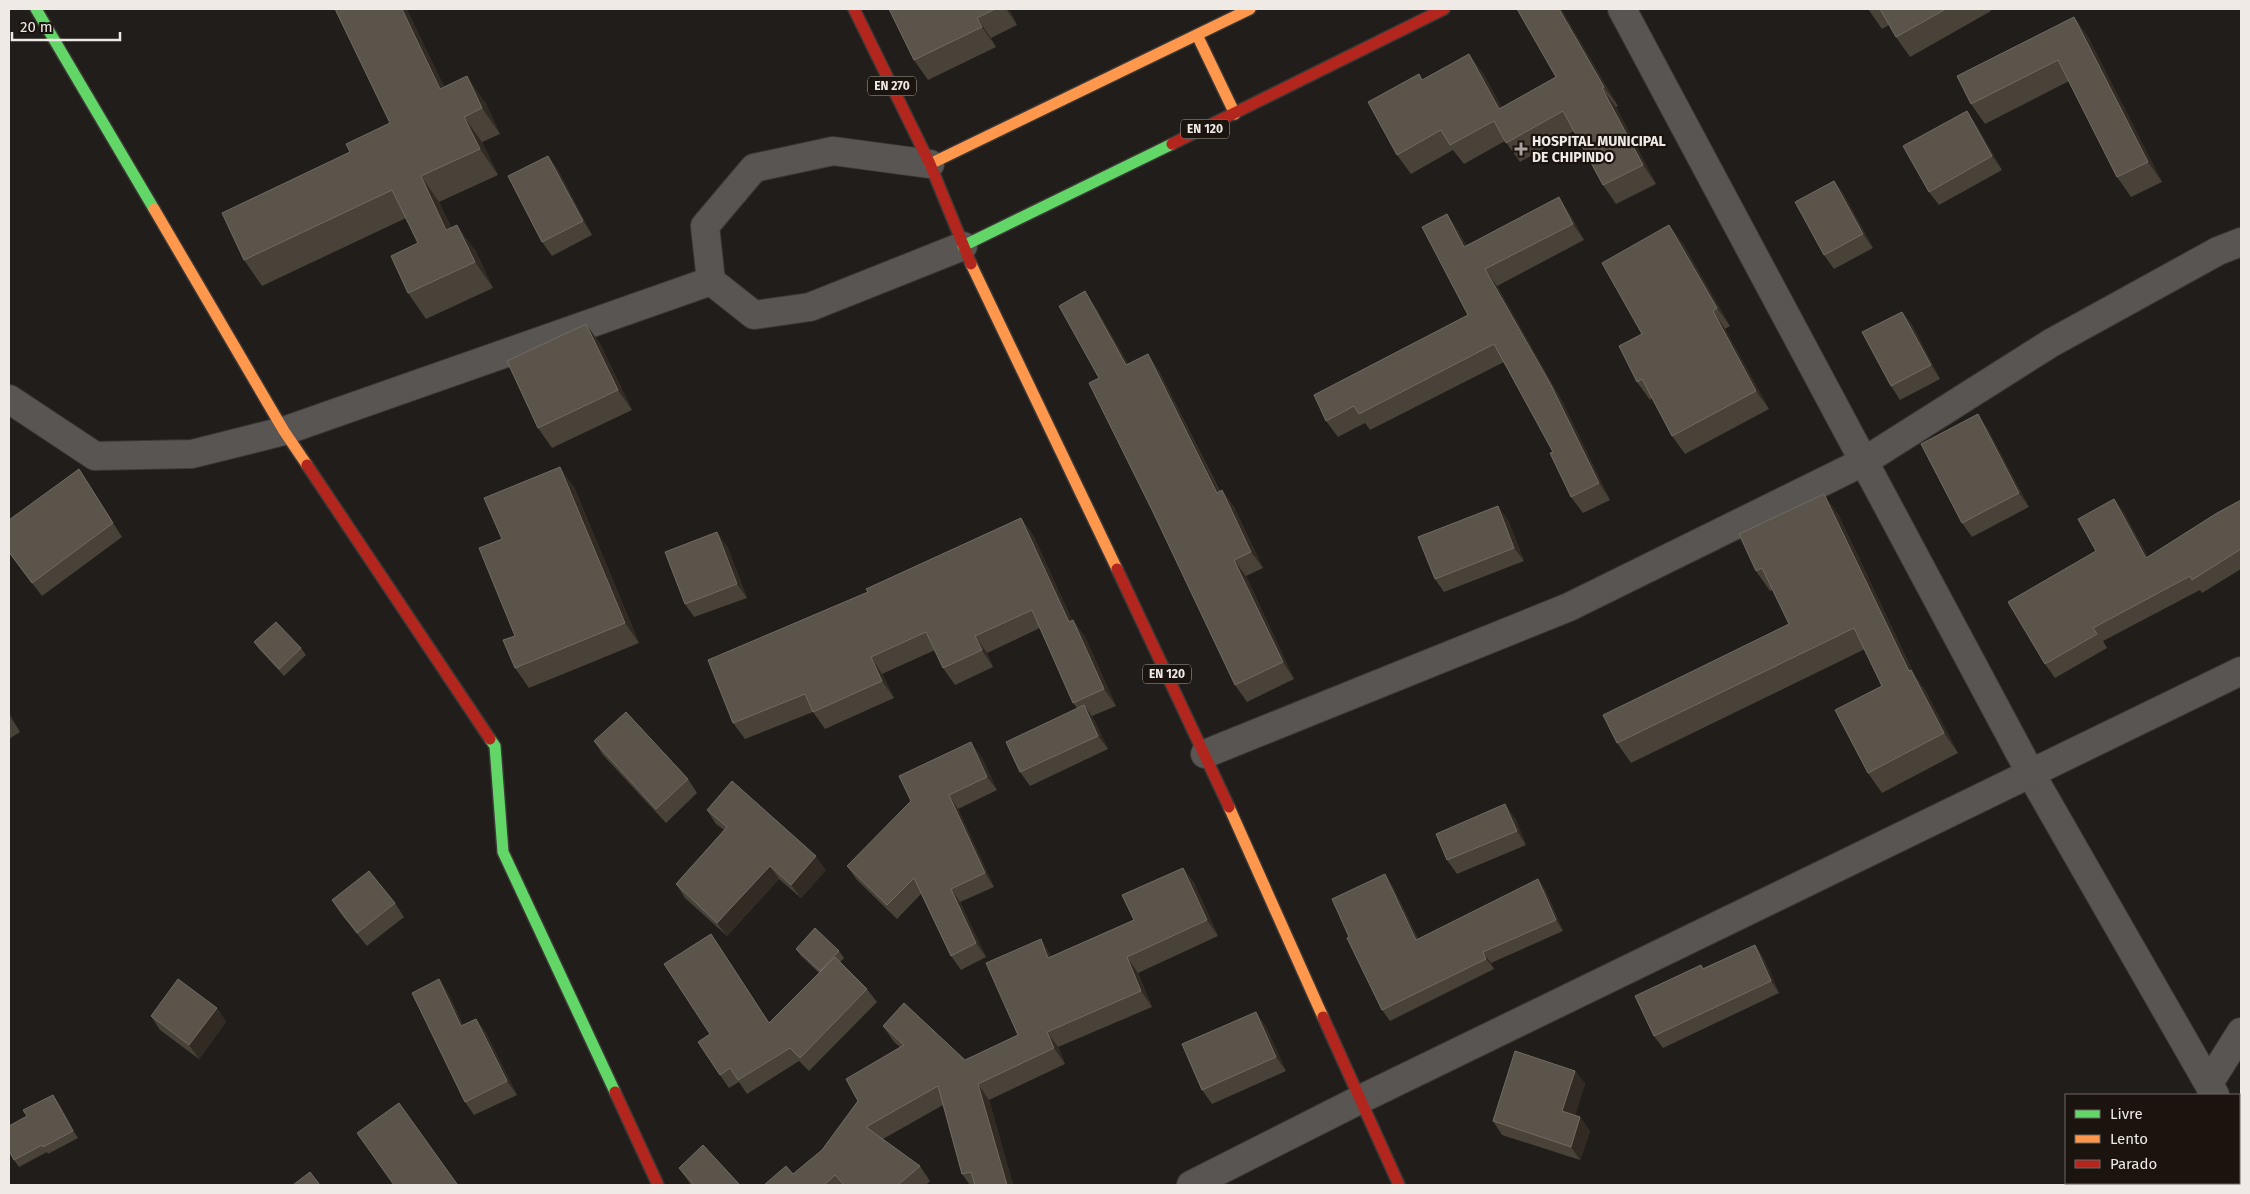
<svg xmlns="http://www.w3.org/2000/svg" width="2250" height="1194" font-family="'Fira Sans',sans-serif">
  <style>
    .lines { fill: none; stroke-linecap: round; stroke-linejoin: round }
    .street-casing { stroke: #3b3836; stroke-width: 30 }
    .fast-casing { stroke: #3b3836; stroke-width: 14 }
    .slow-casing { stroke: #3b3836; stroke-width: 14 }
    .jam-casing { stroke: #3b3836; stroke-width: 14 }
    .street { stroke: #585553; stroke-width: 28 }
    .fast { stroke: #63d668; stroke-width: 11 }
    .slow { stroke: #ff974d; stroke-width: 11 }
    .jam { stroke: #b3261e; stroke-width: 11 }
    .wall { fill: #494238 }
    .shaded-wall { fill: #322b24 }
    .building { fill: #5b544b; stroke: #726b63 }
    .poi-dot { fill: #a7a29f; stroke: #1a130e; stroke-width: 2 }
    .labels { text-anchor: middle; stroke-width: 4.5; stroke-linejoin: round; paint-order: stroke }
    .shield { fill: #1a130e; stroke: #afaaa5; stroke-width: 1 }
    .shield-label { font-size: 12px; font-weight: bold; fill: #efeae6 }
    .poi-label { font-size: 14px; font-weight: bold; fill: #efeae6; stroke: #1a130e; text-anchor: start }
  </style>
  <rect width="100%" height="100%" fill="#211d1a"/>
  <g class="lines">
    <defs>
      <g id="street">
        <polyline points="1622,9 2031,774 2215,1095"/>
        <polyline points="930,164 833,151 754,168 705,226 711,281 754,315 810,307 963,246"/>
        <polyline points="9,399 95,456 192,454 284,431 711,281"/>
        <polyline points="1205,754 1569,607 1863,462 2051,343 2218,251 2241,242"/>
        <polyline points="2209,1083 2241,1032"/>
        <polyline points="2239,1138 2241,1143"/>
        <polyline points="1191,1185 1359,1100 2241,671"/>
      </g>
      <g id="fast">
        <polyline points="36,9 154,209"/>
        <polyline points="963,246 1172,144"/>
        <polyline points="490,739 495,746 503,852 615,1092"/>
      </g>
      <g id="slow">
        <polyline points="1197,35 1235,114"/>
        <polyline points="930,164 1250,9"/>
        <polyline points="154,209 284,431 307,465"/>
        <polyline points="971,264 1117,569"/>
        <polyline points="1229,807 1323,1017"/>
      </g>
      <g id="jam">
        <polyline points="854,9 930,164 971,264"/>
        <polyline points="1172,144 1444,9"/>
        <polyline points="307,465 490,739"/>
        <polyline points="1117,569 1229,807"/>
        <polyline points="1323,1017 1399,1185"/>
        <polyline points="615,1092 658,1185"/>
      </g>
    </defs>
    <use href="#street" class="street-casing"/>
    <use href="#fast" class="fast-casing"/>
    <use href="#slow" class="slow-casing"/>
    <use href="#jam" class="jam-casing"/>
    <use href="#street" class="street"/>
    <use href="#fast" class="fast"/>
    <use href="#slow" class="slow"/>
    <use href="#jam" class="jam"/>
  </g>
  <g class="wall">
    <polygon points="889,9 1009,9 1017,25 991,38 996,47 928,80 914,60"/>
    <polygon points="1518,9 1561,9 1618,106 1616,107 1656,184 1616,204 1603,185 1574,131 1520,162 1505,141 1464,164 1453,150 1411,174 1397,155 1422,80 1483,73 1502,108 1556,77"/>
    <polygon points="1868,9 1990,9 1991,11 1910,57 1896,37 1889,25 1882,29"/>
    <polygon points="2074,17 2088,37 2162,182 2131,197 2117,177 2069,81 1985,124 1971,104"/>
    <polygon points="445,87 485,102 500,134 482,142 498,175 439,202 451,227 475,250 493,288 426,319 408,293 418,243 406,218 262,286 244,260 350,152 390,123"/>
    <polygon points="1967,111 1976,125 2002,170 1939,205 1929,192"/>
    <polygon points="548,156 558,170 592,235 552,256 542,242"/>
    <polygon points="1834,181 1844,195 1873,248 1834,269 1824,255"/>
    <polygon points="1447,214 1458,231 1466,245 1570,214 1584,240 1497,286 1562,401 1610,500 1583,513 1571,497 1553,452 1504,362 1370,430 1365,423 1338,437 1326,421 1468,315"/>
    <polygon points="1682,242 1730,326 1725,329 1769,409 1685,454 1672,436 1652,398 1650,400 1637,382 1642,334"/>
    <polygon points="1096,308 1128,364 1159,371 1220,491 1222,490 1234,507 1263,568 1246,576 1294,679 1247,702 1235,685 1099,378"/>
    <polygon points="1902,312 1912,325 1940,379 1900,400 1891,386"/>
    <polygon points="586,324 600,344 632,410 552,448 538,428"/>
    <polygon points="1987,428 2029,507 1972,537 1962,523"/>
    <polygon points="88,483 122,537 42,596 9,553 9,520"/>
    <polygon points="574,487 639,643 529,688 515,668 515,636 502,539"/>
    <polygon points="2114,499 2124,513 2148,557 2241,500 2241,569 2202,593 2200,590 2103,641 2107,648 2055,678 2045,664 2096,551"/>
    <polygon points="1838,514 1915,676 1925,690 1958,753 1882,793 1868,773 1882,686 1865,649 1631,763 1617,743 1789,624 1773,590 1770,591 1756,571"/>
    <polygon points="1021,518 1033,535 1072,620 1073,620 1085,637 1116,706 1092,716 1108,749 1030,786 1020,772 1077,708 1073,703 1040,628 987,653 993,667 955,685 943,668 935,650 882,674 894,698 825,729 813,712 745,739 733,723 868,592"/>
    <polygon points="1508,520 1524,561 1444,592 1435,579"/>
    <polygon points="727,546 747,598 694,617 685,604"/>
    <polygon points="254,642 301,648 306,655 284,676 259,649"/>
    <polygon points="9,713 20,732 9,739"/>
    <polygon points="594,741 688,779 697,793 666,823 603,755"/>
    <polygon points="981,756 997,790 958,809 994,887 960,902 986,957 961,970 951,956 921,894 897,919 857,880 847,866"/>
    <polygon points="707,810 826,870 801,898 779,879 727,936 685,898 676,884 724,830 716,824"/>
    <polygon points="1515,818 1526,845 1457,874 1447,860"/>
    <polygon points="1183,868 1194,883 1218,936 1138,973 1152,1007 1058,1047 1065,1064 989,1100 1013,1185 970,1185 962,1174 943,1105 883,1139 920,1166 930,1181 926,1185 764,1185 793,1174 822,1150 900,1047 894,1042 883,1026 965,1060 1018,1035 1052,956 1134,920"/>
    <polygon points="1392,885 1418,939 1545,889 1563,931 1491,963 1494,969 1390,1021 1382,1010 1349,937"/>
    <polygon points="332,900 395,903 404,917 367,946 341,914"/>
    <polygon points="1755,945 1763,957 1779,993 1663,1048 1654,1036 1701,965 1703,968"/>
    <polygon points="720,947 769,1023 819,973 801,956 796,949 839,951 844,958 840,962 867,989 877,1002 809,1071 799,1061 747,1094 739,1082 729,1088 720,1075 710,1034"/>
    <polygon points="439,979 448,993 463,1025 476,1019 486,1033 517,1095 474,1115 465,1102"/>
    <polygon points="217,1008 226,1022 199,1059 160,1030 151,1016"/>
    <polygon points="1265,1025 1286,1071 1212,1104 1202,1090"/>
    <polygon points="1575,1071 1585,1084 1575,1115 1580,1117 1590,1131 1580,1160 1502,1135 1493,1121"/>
    <polygon points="58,1102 78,1138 48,1154 47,1152 19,1167 14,1160"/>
    <polygon points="679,1168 740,1185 691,1185"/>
  </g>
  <g class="shaded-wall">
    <polygon points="402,9 407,9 458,115 440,89"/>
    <polygon points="1006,9 1009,9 1017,25"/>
    <polygon points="1559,9 1561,9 1618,106 1604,87"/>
    <polygon points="2074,17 2088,37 2162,182 2148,162"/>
    <polygon points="977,18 991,38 996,47 982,27"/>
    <polygon points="1469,54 1483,73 1513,128 1499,109"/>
    <polygon points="467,76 485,102 500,134 482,108"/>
    <polygon points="1602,88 1616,107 1656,184 1643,165"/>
    <polygon points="1967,111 1976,125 2002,170 1992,156"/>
    <polygon points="464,117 482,142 498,175 480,149"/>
    <polygon points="548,156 558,170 592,235 583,221"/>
    <polygon points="421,176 439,202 464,255 446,230"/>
    <polygon points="1834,181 1844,195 1873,248 1863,234"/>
    <polygon points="1559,197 1570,214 1584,240 1573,224"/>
    <polygon points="1447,214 1458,231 1475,263 1464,247"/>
    <polygon points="457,225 475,250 493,288 475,262"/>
    <polygon points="1669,225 1682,242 1730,326 1717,308"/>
    <polygon points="1485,269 1497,286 1562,401 1610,500 1599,483"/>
    <polygon points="1085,291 1096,308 1138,382 1126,365"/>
    <polygon points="1713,311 1725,329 1769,409 1756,391"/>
    <polygon points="1902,312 1912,325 1940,379 1931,365"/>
    <polygon points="586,324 600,344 632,410 618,390"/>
    <polygon points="1148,354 1159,371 1228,509 1217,493"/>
    <polygon points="1978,414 1987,428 2029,507 2019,493"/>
    <polygon points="560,467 574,487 639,643 625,623"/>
    <polygon points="1222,490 1234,507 1263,568 1251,552"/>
    <polygon points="1824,494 1838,514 1915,676 1925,690 1958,753 1944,733 1909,671"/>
    <polygon points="2114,499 2124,513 2156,572 2146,558"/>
    <polygon points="1498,506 1508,520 1524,561 1514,548"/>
    <polygon points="1021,518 1033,535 1081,639 1069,622"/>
    <polygon points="717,532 727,546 747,598 737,584"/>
    <polygon points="1234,560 1246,576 1294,679 1283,662"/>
    <polygon points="1073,620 1085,637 1116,706 1104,689"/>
    <polygon points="975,636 987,653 993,667 982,650"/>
    <polygon points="871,657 882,674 894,698 882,681"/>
    <polygon points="1084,705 1094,719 1108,749 1098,736"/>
    <polygon points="9,713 20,732 9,715"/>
    <polygon points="971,742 981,756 997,790 987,777"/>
    <polygon points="949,795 958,809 994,887 985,873"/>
    <polygon points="1505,804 1515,818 1526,845 1517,831"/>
    <polygon points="816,856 826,870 801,898 791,885"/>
    <polygon points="770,866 779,879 727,936 717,923"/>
    <polygon points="1183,868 1194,883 1218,936 1207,920"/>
    <polygon points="1385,874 1392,885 1423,951 1416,940"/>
    <polygon points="1538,879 1545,889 1563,931 1556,920"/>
    <polygon points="951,889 960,902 986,957 976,943"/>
    <polygon points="711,934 720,947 778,1037 769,1023"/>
    <polygon points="1041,939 1051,955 1059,973 1048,958"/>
    <polygon points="1755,945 1763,957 1779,993 1771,981"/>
    <polygon points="1483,952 1491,963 1494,969 1486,959"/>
    <polygon points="1127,957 1138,973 1152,1007 1141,991"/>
    <polygon points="439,979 448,993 470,1040 461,1026"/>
    <polygon points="217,1008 226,1022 199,1059 189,1045"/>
    <polygon points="1256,1012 1265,1025 1286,1071 1276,1057"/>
    <polygon points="476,1019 486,1033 517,1095 507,1081"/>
    <polygon points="1047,1032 1058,1047 1065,1064 1054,1048"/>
    <polygon points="1575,1071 1585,1084 1572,1125 1562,1111"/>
    <polygon points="978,1084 989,1100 1013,1185 1007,1185"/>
    <polygon points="53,1095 58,1102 78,1138 73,1131"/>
    <polygon points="1580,1117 1590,1131 1580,1160 1571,1147"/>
  </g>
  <g class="building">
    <polygon points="335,9 402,9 440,89 467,76 482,108 464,117 480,149 421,176 446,230 457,225 475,262 408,293 391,256 418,243 392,190 244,260 222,213 350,152 346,144 390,123"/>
    <polygon points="889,9 995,9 977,18 982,27 914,60"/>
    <polygon points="1517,9 1559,9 1604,87 1602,88 1643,165 1603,185 1563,111 1506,143 1494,121 1450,145 1441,130 1397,155 1368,102 1419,74 1422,80 1469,54 1499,109 1556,77"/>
    <polygon points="1880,9 1946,9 1896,37"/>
    <polygon points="2074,17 2148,162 2117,177 2058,60 1971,104 1957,76"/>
    <polygon points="1967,111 1992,156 1929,192 1903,146"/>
    <polygon points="548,156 583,221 542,242 508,176"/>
    <polygon points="1834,181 1863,234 1824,255 1795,202"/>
    <polygon points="1559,197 1573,224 1485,269 1551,385 1599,483 1571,497 1550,453 1553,452 1494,344 1359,414 1354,406 1326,421 1314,395 1468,315 1422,227 1447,214 1464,247"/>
    <polygon points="1669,225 1717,308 1713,311 1756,391 1672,436 1642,379 1637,382 1619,346 1642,334 1602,263"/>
    <polygon points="1085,291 1126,365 1148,354 1217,493 1222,490 1251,552 1234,560 1283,662 1235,685 1153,512 1089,383 1099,378 1059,306"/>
    <polygon points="1902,312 1931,365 1891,386 1862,332"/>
    <polygon points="586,324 618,390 538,428 507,361"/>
    <polygon points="1978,414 2019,493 1962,523 1921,444"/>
    <polygon points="560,467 625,623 515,668 503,640 515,636 479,548 502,539 484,498"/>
    <polygon points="79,469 113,523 32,583 9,552 9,520"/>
    <polygon points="1824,494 1909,671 1911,670 1944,733 1868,773 1835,710 1882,686 1854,628 1617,743 1603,715 1789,624 1762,568 1756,571 1739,534"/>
    <polygon points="2114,499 2146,558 2217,513 2241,500 2241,549 2192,580 2190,576 2093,628 2097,634 2045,664 2008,602 2096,551 2078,519"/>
    <polygon points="1498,506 1514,548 1435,579 1418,537"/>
    <polygon points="1021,518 1069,622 1073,620 1104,689 1073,703 1032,610 975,636 982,650 943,668 926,632 871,657 882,681 813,712 805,694 733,723 708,660 868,592 866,589"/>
    <polygon points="717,532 737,584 685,604 665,552"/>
    <polygon points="276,622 301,648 279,669 254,642"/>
    <polygon points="1084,705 1098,736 1020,772 1006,742"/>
    <polygon points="626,712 688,779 656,809 594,741"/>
    <polygon points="971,742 987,777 949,795 985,873 951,889 976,943 951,956 914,878 887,905 847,866 911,801 899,776"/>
    <polygon points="732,781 816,856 791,885 770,866 717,923 676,884 727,827 707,810"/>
    <polygon points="1505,804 1517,831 1447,860 1436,834"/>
    <polygon points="1183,868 1207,920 1127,957 1141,991 1047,1032 1054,1048 978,1084 1007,1185 975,1185 971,1172 962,1174 938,1086 866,1127 920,1166 898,1185 844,1185 835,1175 824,1185 764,1185 786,1166 793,1174 822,1150 858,1101 846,1079 904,1045 883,1026 904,1003 965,1060 1018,1035 986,963 1041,939 1048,958 1134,920 1122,895"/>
    <polygon points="369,871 395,903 357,933 332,900"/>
    <polygon points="1385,874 1416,940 1538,879 1556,920 1483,952 1486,959 1382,1010 1347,938 1349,937 1332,899"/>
    <polygon points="815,928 839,951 820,971 796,949"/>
    <polygon points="711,934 769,1023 835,957 867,989 800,1058 790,1048 738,1080 730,1068 720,1075 698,1042 710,1034 664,964"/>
    <polygon points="1755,945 1771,981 1654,1036 1635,996 1701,965 1703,969"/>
    <polygon points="178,979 217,1008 189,1045 151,1016"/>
    <polygon points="439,979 461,1026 476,1019 507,1081 465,1102 412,993"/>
    <polygon points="1256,1012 1276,1057 1202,1090 1182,1044"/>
    <polygon points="1515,1051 1575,1071 1562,1111 1580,1117 1571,1147 1493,1121"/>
    <polygon points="53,1095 73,1131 43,1147 42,1145 14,1160 9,1151 9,1126 27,1116 23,1110"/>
    <polygon points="399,1103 457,1184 455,1185 394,1185 357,1133"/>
    <polygon points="703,1145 740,1185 693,1185 694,1185 679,1168"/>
    <polygon points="310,1172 320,1185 293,1185"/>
  </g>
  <path class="poi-dot" d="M1518.5 141.5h5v5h5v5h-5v5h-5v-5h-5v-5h5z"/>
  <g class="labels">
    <g class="shield">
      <rect x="868" y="76.5" width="48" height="19" rx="4"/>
      <rect x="1181" y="119.5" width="48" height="19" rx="4"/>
      <rect x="1143" y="664.5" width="48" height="19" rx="4"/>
    </g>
    <g class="shield-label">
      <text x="892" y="90">EN 270</text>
      <text x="1205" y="133">EN 120</text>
      <text x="1167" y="678">EN 120</text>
    </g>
    <g class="poi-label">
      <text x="1532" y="146">HOSPITAL MUNICIPAL<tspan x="1532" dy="16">DE CHIPINDO</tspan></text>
    </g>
  </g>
  <rect width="2250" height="1194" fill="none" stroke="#efeae6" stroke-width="20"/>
  <rect x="2065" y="1094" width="175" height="90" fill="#1a130e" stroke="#6f6964"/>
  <rect x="2075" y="1110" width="25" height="8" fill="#63d668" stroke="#6f6964"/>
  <text x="2110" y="1119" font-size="15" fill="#efeae6">Livre</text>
  <rect x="2075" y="1135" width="25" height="8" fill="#ff974d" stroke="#6f6964"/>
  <text x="2110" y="1144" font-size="15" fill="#efeae6">Lento</text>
  <rect x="2075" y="1160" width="25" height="8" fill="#b3261e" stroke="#6f6964"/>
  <text x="2110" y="1169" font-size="15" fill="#efeae6">Parado</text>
  <path d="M12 32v8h108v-8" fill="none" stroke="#efeae6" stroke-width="2.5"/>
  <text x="20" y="32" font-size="15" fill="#efeae6" stroke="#1a130e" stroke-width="4" paint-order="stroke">20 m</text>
</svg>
